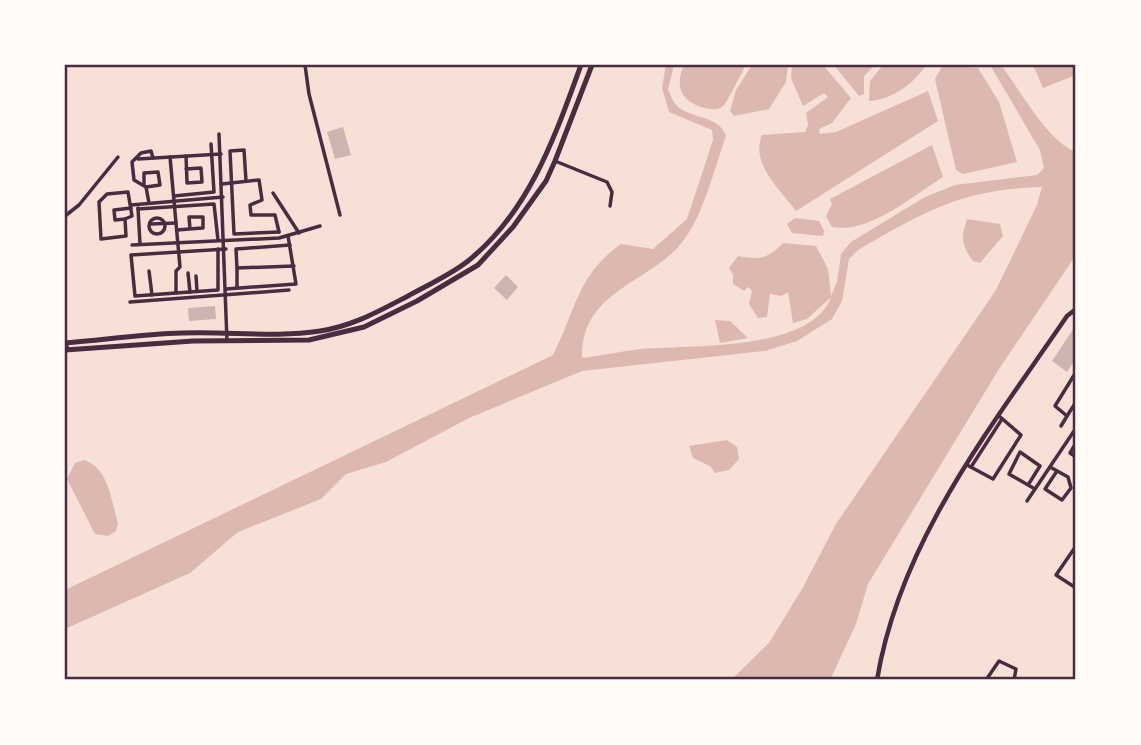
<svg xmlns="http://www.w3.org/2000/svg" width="1141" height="745" font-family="'Public Sans',sans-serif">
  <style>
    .water { fill: #dcb8b0 }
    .building { fill: #ccb4b1 }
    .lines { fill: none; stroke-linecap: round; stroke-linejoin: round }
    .minor { stroke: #4a2c40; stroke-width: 3.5 }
    .tertiary { stroke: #4a2c40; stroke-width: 4.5 }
    .primary { stroke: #4a2c40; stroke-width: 5 }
    .neatline { fill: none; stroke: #4a2c40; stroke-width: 2.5 }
  </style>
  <rect width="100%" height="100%" fill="#f7e1d7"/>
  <g class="water">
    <path d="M666,65H674L668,90C671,95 673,102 677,106C691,119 719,115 726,136C715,167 703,216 683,241C652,283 581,289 582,358C602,356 621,351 641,349C688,345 812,352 831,297L807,319L793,323L788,292L782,296L770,294L767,317L758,318L749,304L752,291L748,287L744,291L733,284V275L729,268L738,256C759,260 768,259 783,243L816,246L828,269L831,296L837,282L841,254L851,242L925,197L955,185L1037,175L1044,168L1040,150L990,65H1001C1020,90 1047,141 1076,152V255L999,369L868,584L856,624L830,680H731L769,643L802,589L836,524L996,290L1037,205L1042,187C962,189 924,212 858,250L849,259L842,301L832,319L797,341L765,351L582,371L469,418L386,462L346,474L321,499L238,532L190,573L65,629V590L553,355C576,310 577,275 621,244L653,249L687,219L713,140L712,130L669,112L662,88Z"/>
    <path d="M684,65H746C741,73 727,104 722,107C715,111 708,109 701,107C680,100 675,84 684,65Z"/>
    <polygon points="752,65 788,65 786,82 769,109 734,116 730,111 736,90"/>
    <path d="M792,65H823L851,98L832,123L819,129L820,134L836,132L928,91L938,121L796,211C780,189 750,164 762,135L805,132L808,125L806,113L828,97L824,93L803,106L791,78Z"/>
    <polygon points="834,65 875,65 864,76 864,94 859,96"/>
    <path d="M883,65H926C914,84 891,100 869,101L870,81Z"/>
    <polygon points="943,65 978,68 999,102 1017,162 963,174 956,170 935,79"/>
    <polygon points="1033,65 1076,65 1076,75 1043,88"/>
    <path d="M932,145L943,177C912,196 870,234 832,227L826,216L832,204L830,199Z"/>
    <polygon points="795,218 819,221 824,231 823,236 792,233 787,224"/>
    <path d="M967,219L1000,224L1003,236L980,263L973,261C961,245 961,237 967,219Z"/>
    <polygon points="715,320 730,321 748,338 720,343"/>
    <polygon points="727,440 737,447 739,459 729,470 715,473 710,466 693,458 689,446"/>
    <path d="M84,460C109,468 111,501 118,523L116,531L108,536L95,534L67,479L75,463Z"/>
  </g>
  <g class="building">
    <polygon points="343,127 351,155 335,159 327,132"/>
    <polygon points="506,275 518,287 507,300 494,288"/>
    <polygon points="215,306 216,319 189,321 188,308"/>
    <polygon points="1076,325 1076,358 1067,372 1052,361"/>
  </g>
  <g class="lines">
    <g class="minor">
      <polyline points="305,65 309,94 340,215"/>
      <polyline points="219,134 227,341"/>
      <polyline points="186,156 187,182 187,183 202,182 201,168 186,169"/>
      <polyline points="170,157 180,267 176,271 176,293 218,290 218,249"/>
      <polyline points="138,159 221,154"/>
      <polyline points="555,161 607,182 612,192 610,206"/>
      <polyline points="246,181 244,150 230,151 234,234 279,232"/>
      <polyline points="144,184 144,173 158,172 160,185 146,187"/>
      <polyline points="222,184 259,180 262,200 250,205 251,215 275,215 279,232"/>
      <polygon points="128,192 132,216 125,219 126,236 101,239 99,202 107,194"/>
      <polyline points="273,193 299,233"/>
      <polyline points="174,196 214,192 211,144"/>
      <polyline points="149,203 146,187 134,180 132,162 141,153 151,151 153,158"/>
      <polyline points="131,205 223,197"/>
      <polyline points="138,208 140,244"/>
      <polyline points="138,209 214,204 218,240"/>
      <polyline points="65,216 79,205 118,157"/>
      <circle cx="157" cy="226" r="8"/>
      <polyline points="125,219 115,220 114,210 131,208"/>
      <polyline points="151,224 176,223"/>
      <polyline points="177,230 202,228 203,228 203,217 189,217 190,229"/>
      <polyline points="132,245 279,238 320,226"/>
      <polyline points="237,268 236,249 290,245"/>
      <polyline points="149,271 152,295"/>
      <polyline points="188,273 190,292"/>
      <polyline points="196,276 197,291"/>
      <polyline points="237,288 237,268 294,266"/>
      <polyline points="226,289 296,284 288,236"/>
      <polyline points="176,293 135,296 131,255 226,249"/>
      <polyline points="130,302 289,290"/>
      <polyline points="65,340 68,350"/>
      <polyline points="1076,372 1055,406 1067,416 1076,402"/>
      <polyline points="1061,426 1067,416"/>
      <polyline points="1076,443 1070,453 1076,457"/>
      <polyline points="967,465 993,479 1021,435 999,416"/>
      <polyline points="971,467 1002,419"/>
      <polyline points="1050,467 1068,477 1071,488 1062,500 1045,489 1057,471"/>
      <polyline points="1028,485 1040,466 1020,452 1009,474 1035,489"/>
      <polyline points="1027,501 1076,428"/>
      <polyline points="1076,546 1056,575 1076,588"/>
      <polyline points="986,680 999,661 1016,669 1014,680"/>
    </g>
    <path class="tertiary" d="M877,680C900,541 990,429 1067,316L1076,309"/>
    <g class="primary">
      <path d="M65,343C104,340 143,334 182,333C228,331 274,338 320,331C353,326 379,311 408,296C428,285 450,275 468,261C530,211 555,136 581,65"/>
      <polyline points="65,350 193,341 309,340 364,327 417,301 478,265 513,227 546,181 555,161 592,65"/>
    </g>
  </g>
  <rect width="1141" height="745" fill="none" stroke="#fffaf5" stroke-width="133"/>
  <rect x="66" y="66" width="1008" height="612" class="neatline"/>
</svg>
